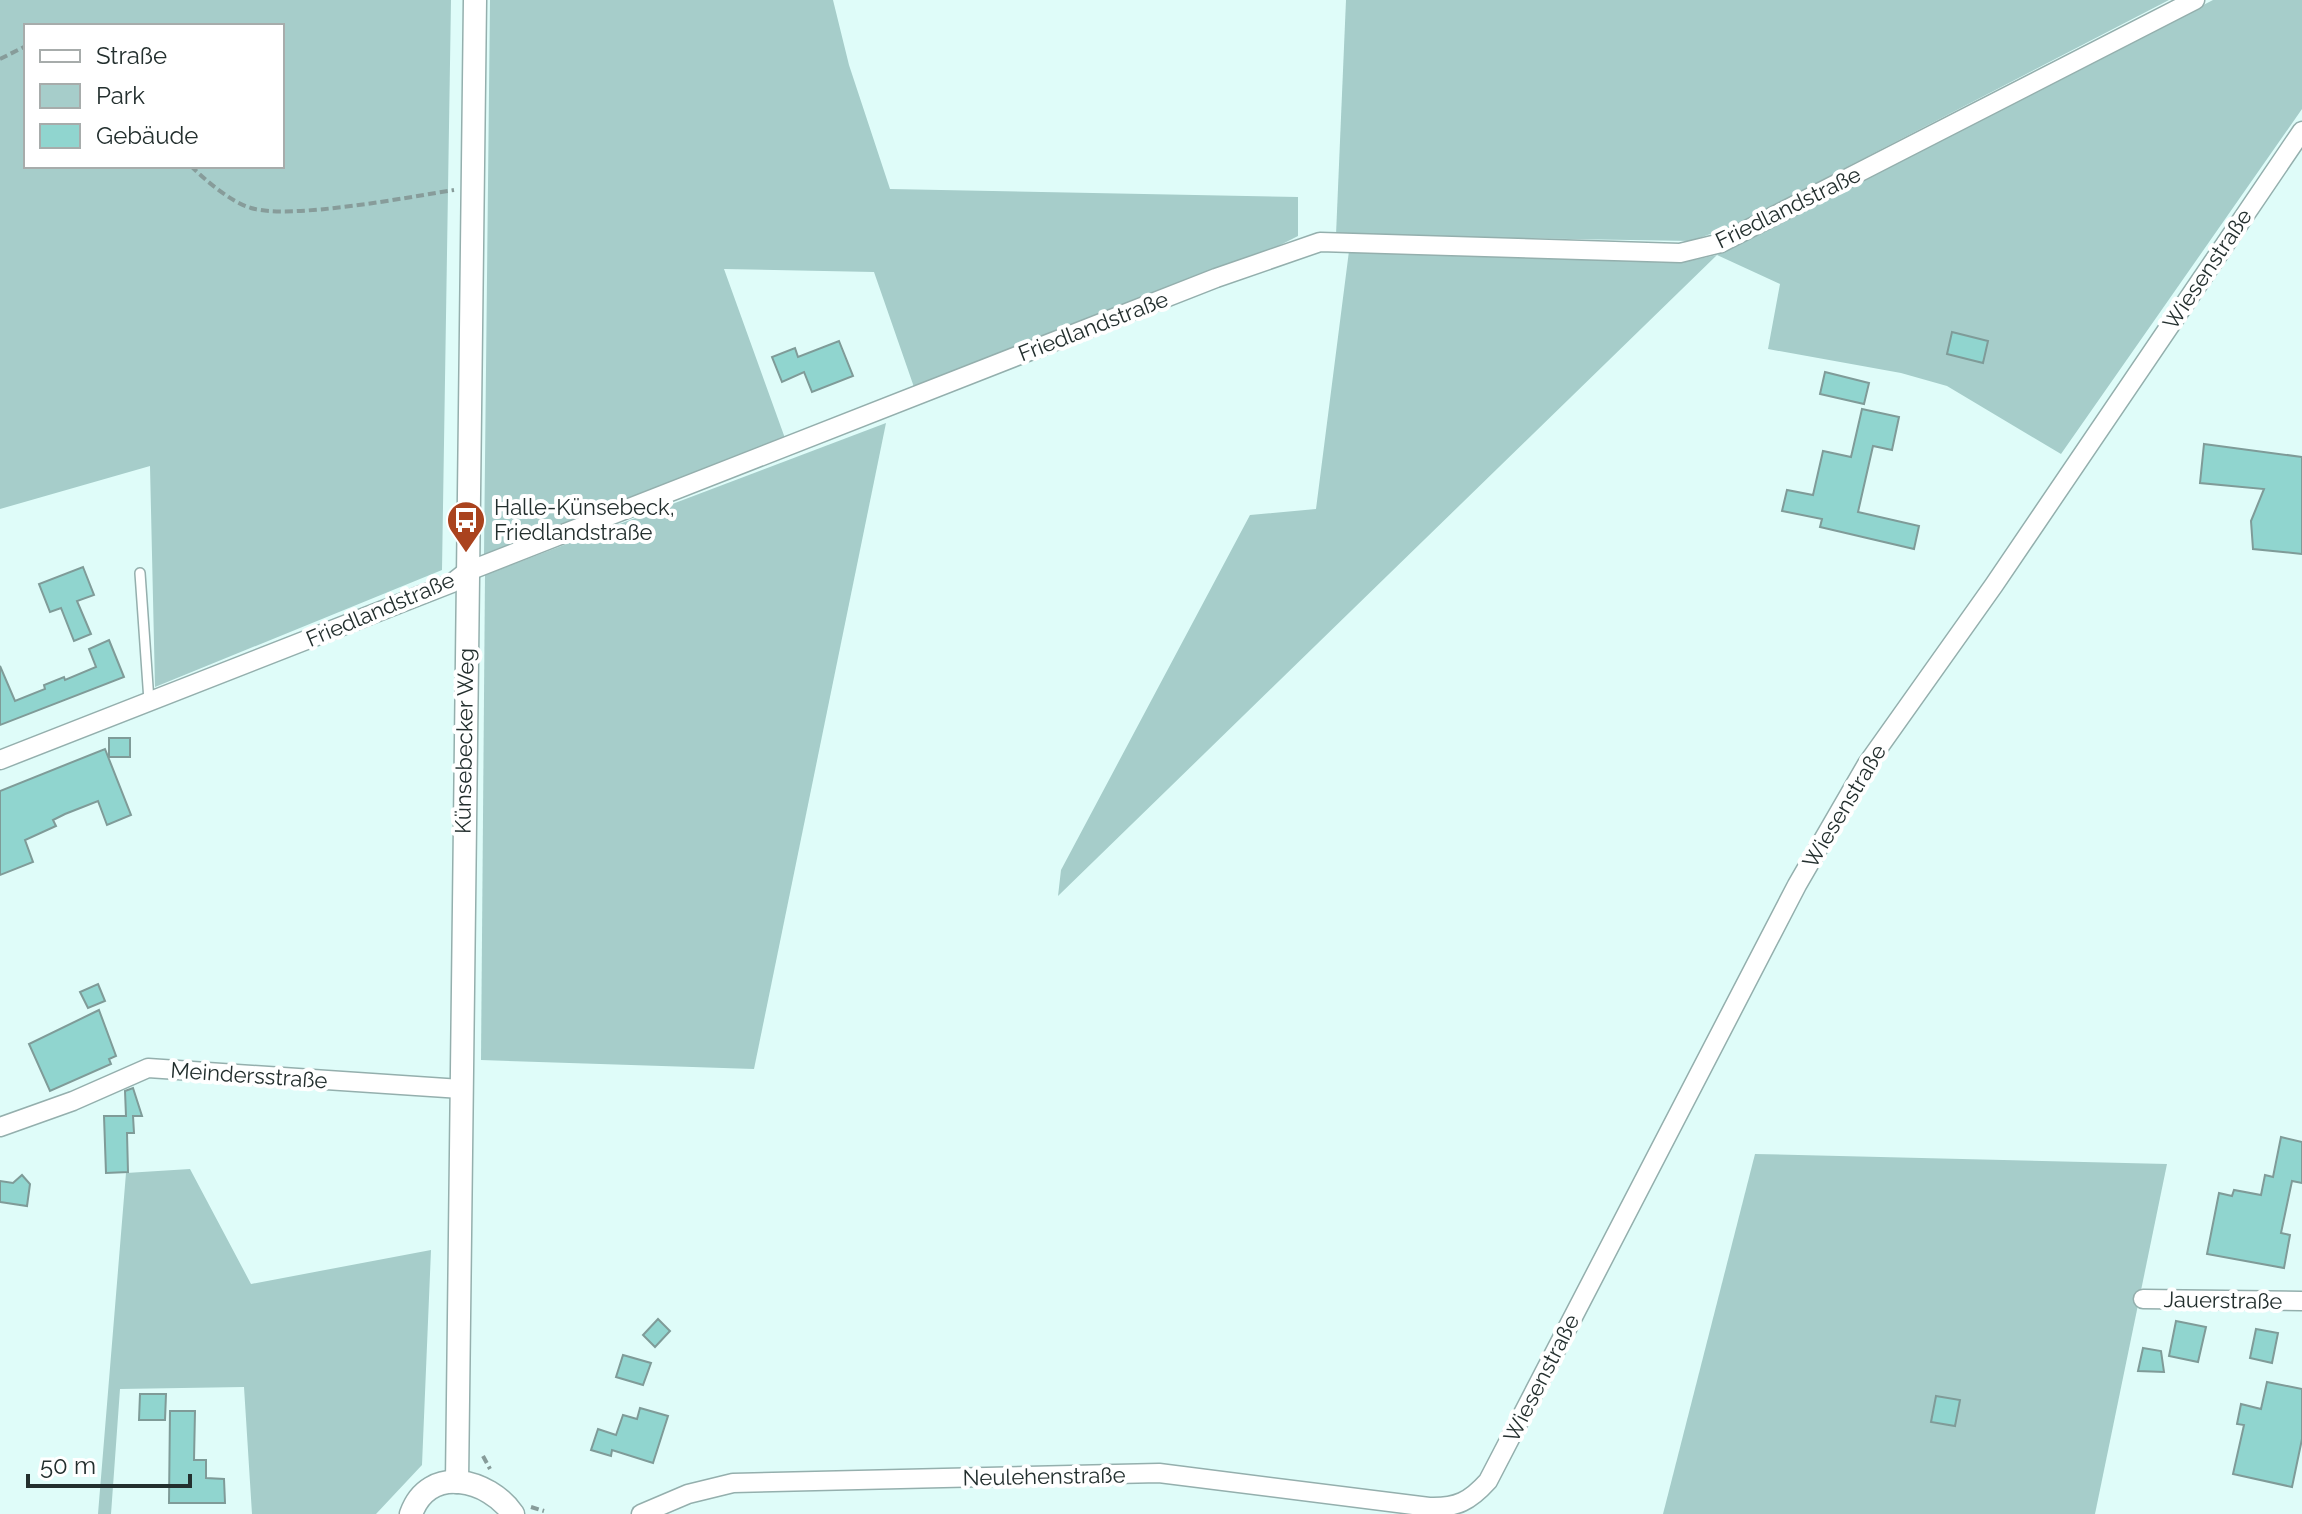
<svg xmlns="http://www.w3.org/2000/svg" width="2302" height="1514" font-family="Raleway,sans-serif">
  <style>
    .green { fill: #a6cdca; fill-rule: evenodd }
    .building { fill: #90d5cf; stroke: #7f9b98; stroke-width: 2 }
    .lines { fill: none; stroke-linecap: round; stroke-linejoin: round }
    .service-casing { stroke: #94afad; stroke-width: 12 }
    .minor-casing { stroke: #94afad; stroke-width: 21 }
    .tertiary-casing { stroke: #94afad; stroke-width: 25 }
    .path { stroke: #879c9a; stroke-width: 4; stroke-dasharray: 8 4; stroke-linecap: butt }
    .service { stroke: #fff; stroke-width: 9 }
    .minor { stroke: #fff; stroke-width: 18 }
    .tertiary { stroke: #fff; stroke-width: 22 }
    .labels { text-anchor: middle; stroke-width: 8; stroke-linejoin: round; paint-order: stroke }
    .street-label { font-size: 22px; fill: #232f2e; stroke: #fff }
    .poi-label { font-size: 22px; fill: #232f2e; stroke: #fff; text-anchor: start }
  </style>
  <rect width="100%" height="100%" fill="#dffcf9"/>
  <g class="green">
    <path d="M0,0H451L442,570L155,687L150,466L0,509ZM26,26H282V166H26Z"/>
    <polygon points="490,0 833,0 849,65 890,189 1298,197 1298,236 1216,278 915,390 874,272 724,269 786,441 484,555"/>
    <polygon points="1346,0 2169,0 1735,225 1691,241 1336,235"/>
    <polygon points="2213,0 2302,0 2302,109 2061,454 1947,386 1901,373 1768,349 1780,284 1717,255 1058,896 1061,870 1250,515 1316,509 1349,251 1680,263 1717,255"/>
    <polygon points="886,423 754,1069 481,1060 485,575"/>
    <polygon points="1755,1154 2167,1164 2095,1514 1663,1514"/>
    <polygon points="190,1169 251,1284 431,1250 422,1465 376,1514 252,1514 244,1387 120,1389 111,1514 98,1514 126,1173"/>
  </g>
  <g class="building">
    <polygon points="1952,332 1988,341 1983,363 1947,354"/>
    <polygon points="839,341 853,376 812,392 804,372 782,382 772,357 795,348 798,357"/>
    <polygon points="1825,372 1869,383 1864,404 1820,394"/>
    <polygon points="1862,409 1899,417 1892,450 1873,446 1858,512 1919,526 1914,549 1820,527 1822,519 1782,511 1787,490 1813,495 1823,451 1851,457"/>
    <polygon points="2204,444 2302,457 2302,554 2253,549 2251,521 2264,489 2200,483"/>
    <polygon points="83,567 94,595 77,601 91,634 74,641 61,608 50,612 39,584"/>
    <polygon points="109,640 124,677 0,725 0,666 15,701 45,689 44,685 64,677 65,680 96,667 89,649"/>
    <rect x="109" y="738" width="21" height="19"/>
    <polygon points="105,749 131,815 107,825 98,801 65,814 53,820 56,826 25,840 33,862 0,875 0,791"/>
    <polygon points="98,984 105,1001 88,1008 80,992"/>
    <polygon points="99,1010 116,1056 109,1059 111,1064 50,1091 29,1044"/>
    <polygon points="133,1088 142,1116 133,1116 134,1133 127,1133 128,1172 106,1173 104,1116 126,1116 125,1091"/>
    <polygon points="2281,1137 2302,1142 2302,1183 2292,1181 2281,1233 2290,1235 2284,1268 2207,1254 2219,1193 2232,1196 2234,1190 2261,1195 2265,1175 2273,1177"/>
    <polygon points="22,1175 30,1184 27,1206 0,1202 0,1181 13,1183"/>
    <polygon points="658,1319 670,1331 655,1347 643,1335"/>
    <polygon points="2176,1321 2206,1327 2198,1362 2169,1356"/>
    <polygon points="2256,1329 2278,1333 2272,1363 2250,1358"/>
    <polygon points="2143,1348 2161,1351 2164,1372 2138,1371"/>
    <polygon points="623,1355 651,1363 643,1385 616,1377"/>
    <polygon points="2267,1382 2302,1389 2302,1439 2292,1487 2233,1474 2244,1425 2237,1424 2241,1404 2261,1409"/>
    <polygon points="140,1394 166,1394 165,1420 139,1420"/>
    <polygon points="1936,1396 1960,1400 1955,1426 1931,1422"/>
    <polygon points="640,1408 668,1416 653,1463 612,1450 611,1456 591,1450 598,1429 616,1435 623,1415 637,1419"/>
    <polygon points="170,1411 195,1411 194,1460 206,1460 206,1478 224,1479 225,1503 169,1503"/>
  </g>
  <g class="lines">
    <defs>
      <polyline id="service" points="140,573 149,701"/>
      <g id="minor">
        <polyline points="0,760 452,583 466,572 1216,278 1320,242 1680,253 1721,243 2195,0"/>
        <polyline points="0,1127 73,1101 148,1068 461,1089"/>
        <polyline points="2143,1299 2302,1301"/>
        <path d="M641,1514L688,1494L733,1483L1159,1473L1429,1507C1457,1508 1470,1501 1488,1481L1797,885L1867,764L1994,585L2302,131"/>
      </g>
      <g id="tertiary">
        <polyline points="457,1482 475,0"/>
        <path d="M411,1514C429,1464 489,1479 513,1514"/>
      </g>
    </defs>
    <use href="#service" class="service-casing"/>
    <use href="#minor" class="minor-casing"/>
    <use href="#tertiary" class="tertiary-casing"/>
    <g class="path">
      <polyline points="0,59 26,46"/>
      <path d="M191,166C206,181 231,202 251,208C290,220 409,197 454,190"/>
      <polyline points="483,1456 490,1469"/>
      <polyline points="531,1507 544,1511"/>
    </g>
    <use href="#service" class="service"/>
    <use href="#minor" class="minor"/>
    <use href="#tertiary" class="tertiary"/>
  </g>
  <defs>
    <symbol id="bus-pin" viewBox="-11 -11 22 30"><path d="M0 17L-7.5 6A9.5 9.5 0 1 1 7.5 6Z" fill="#aa431e" stroke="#fff"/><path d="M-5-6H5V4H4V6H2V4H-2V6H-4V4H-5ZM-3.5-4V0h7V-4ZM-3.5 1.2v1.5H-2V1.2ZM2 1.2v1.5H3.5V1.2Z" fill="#fff"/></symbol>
  </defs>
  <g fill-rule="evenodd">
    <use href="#bus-pin" x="444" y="498" width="44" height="60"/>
  </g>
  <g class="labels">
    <g class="street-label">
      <text transform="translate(1788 207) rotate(-26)" y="8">Friedlandstraße</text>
      <text transform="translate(2207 269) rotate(-56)" y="8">Wiesenstraße</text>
      <text transform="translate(1093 326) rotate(-21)" y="8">Friedlandstraße</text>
      <text transform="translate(380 609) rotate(-23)" y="8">Friedlandstraße</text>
      <text transform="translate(464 741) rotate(-89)" y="8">Künsebecker Weg</text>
      <text transform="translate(1844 806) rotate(-59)" y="8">Wiesenstraße</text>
      <text transform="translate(249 1075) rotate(4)" y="8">Meindersstraße</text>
      <text transform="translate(2223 1300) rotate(1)" y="8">Jauerstraße</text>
      <text transform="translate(1541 1378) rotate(-63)" y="8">Wiesenstraße</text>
      <text transform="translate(1044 1476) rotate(-1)" y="8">Neulehenstraße</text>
    </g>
    <g class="poi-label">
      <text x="494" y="515">Halle-Künsebeck,<tspan x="494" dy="25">Friedlandstraße</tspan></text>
    </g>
  </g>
  <rect x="24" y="24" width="260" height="144" fill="#ffffff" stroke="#a7acab" stroke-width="2"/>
  <rect x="40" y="50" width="40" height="12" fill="#ffffff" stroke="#a7acab" stroke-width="2"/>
  <text x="96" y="64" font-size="24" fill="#232f2e">Straße</text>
  <rect x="40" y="84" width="40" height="24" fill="#a6cdca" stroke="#a7acab" stroke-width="2"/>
  <text x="96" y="104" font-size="24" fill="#232f2e">Park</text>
  <rect x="40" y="124" width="40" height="24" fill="#90d5cf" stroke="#a7acab" stroke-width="2"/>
  <text x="96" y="144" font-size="24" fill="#232f2e">Gebäude</text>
  <path d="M28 1474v12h162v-12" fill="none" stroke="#232f2e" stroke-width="4"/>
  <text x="40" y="1474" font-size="24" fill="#232f2e" stroke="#ffffff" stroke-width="6" paint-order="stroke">50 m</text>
</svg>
